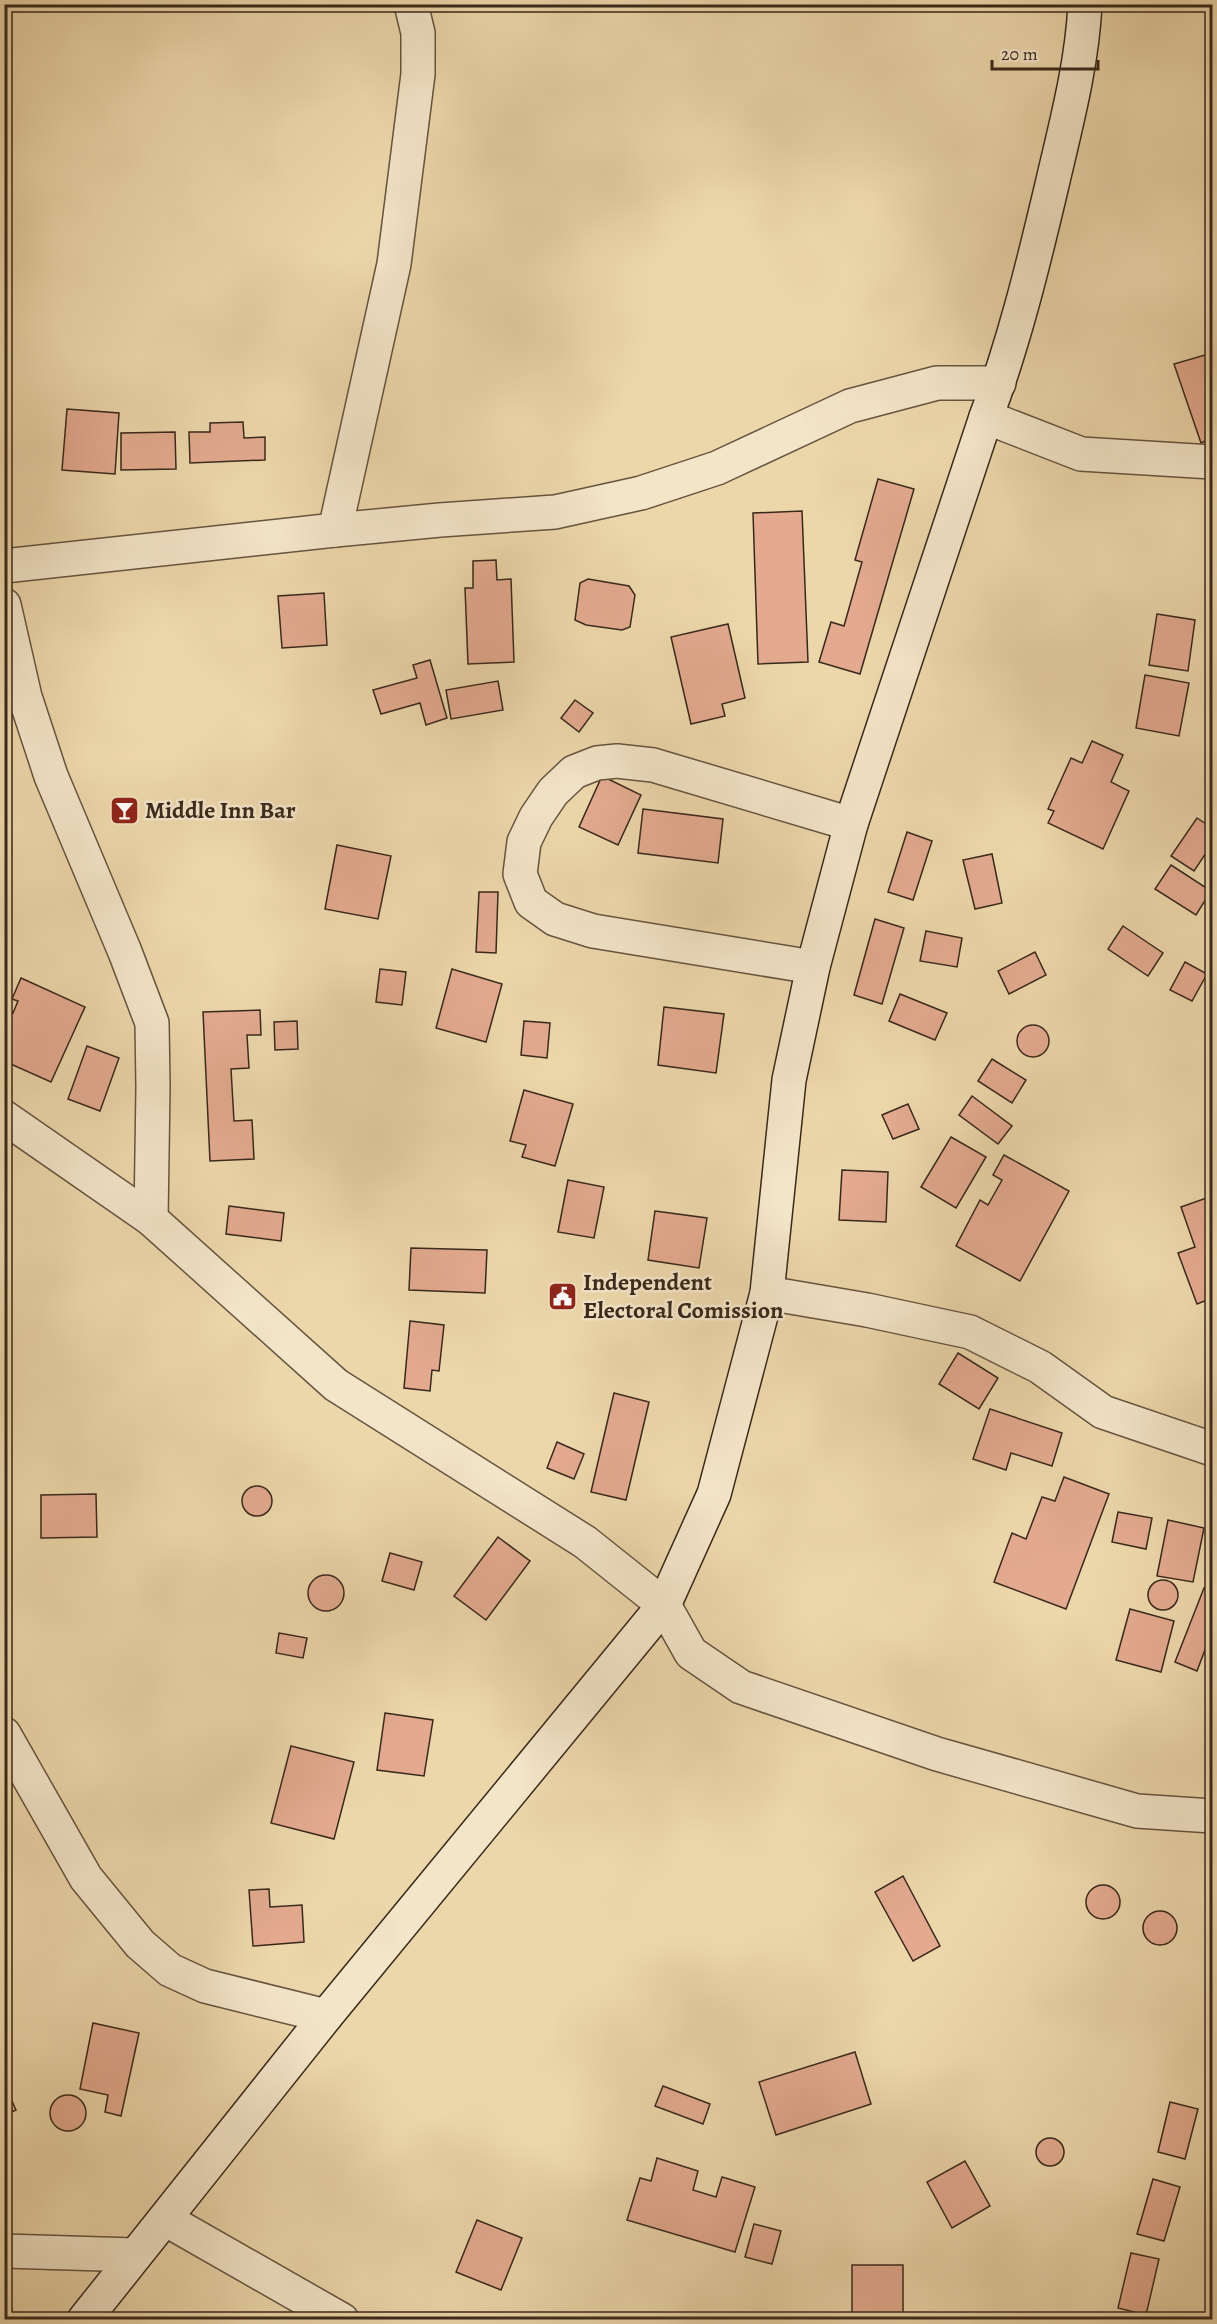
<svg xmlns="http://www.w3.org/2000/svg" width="1217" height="2324" font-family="Alegreya,serif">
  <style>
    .building { fill: #e3aa8f; stroke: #39291b; stroke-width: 1.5 }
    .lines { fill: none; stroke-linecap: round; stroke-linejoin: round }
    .street-casing { stroke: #66543f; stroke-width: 36 }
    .secondary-casing { stroke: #39291b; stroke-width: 36 }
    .street { stroke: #f3e5c8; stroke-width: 33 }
    .secondary { stroke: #f3e5c8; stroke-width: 33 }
    .labels { text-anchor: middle; stroke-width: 5; stroke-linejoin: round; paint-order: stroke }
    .poi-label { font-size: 24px; font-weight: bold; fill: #39291b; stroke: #f3e5c8; text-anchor: start }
  </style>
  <rect width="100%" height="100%" fill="#ecd7ab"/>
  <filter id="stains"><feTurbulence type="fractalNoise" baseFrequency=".00333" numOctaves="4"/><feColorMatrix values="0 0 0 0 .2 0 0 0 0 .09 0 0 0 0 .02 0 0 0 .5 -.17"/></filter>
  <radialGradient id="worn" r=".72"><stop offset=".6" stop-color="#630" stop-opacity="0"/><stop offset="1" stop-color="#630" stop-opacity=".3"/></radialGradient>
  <g class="building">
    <polygon points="1212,353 1212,438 1201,443 1174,364"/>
    <polygon points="67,409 119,413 115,474 62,470"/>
    <polygon points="243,422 244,438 265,437 265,460 190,463 189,432 210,432 210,423"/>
    <polygon points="175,432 176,469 121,470 121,433"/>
    <polygon points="878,479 914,489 860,674 819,662 831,622 844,626 862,562 855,560"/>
    <polygon points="802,511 808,662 758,664 753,513"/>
    <polygon points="496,560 497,580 511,579 514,662 468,664 465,588 473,588 473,561"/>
    <polygon points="588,579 629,586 635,595 630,627 622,630 586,625 575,620 580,583"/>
    <polygon points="324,593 327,645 282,648 278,596"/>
    <polygon points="1157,614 1195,620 1188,671 1149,665"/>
    <polygon points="728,624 745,698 722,704 725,716 691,724 671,637"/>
    <polygon points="430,660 447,718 426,725 420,703 381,714 373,690 417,678 413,665"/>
    <polygon points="1145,675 1189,683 1179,736 1136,728"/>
    <polygon points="498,681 503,710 451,719 446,690"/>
    <polygon points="575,700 593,713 579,732 561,718"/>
    <polygon points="1092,741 1123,755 1111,782 1129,791 1103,849 1048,823 1054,811 1048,809 1071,758 1082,763"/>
    <polygon points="4,770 11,821 4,821"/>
    <polygon points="602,776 641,795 618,845 579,827"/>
    <polygon points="643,809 723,819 718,863 638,853"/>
    <polygon points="1197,818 1212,828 1212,844 1194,871 1171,856"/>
    <polygon points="907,832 932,841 913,900 888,892"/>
    <polygon points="337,845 391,856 378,919 325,909"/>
    <polygon points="992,854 1002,903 975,909 963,860"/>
    <polygon points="1171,865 1211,891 1196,915 1155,889"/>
    <polygon points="479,892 498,892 496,953 476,952"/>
    <polygon points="875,919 904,928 882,1004 854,995"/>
    <polygon points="1123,926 1163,953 1148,976 1108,949"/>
    <polygon points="926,931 962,938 957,967 920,961"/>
    <polygon points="1035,952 1046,975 1009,994 998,971"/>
    <polygon points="1185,962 1207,974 1192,1001 1170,990"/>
    <polygon points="380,969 406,972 402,1005 376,1002"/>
    <polygon points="452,969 502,984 486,1042 436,1028"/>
    <polygon points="21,978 85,1007 51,1082 4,1061 4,1009 13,1013 18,1001 12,999"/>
    <polygon points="900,994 947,1013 935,1040 889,1021"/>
    <polygon points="664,1007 724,1014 716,1073 658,1065"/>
    <polygon points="260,1010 261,1035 247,1035 249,1068 231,1069 234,1121 252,1120 254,1159 210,1161 203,1012"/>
    <polygon points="297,1021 298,1049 275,1050 274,1022"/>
    <polygon points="524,1021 550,1023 547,1058 521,1055"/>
    <circle cx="1033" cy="1041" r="16"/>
    <polygon points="87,1046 119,1058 100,1111 68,1099"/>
    <polygon points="992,1059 1026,1080 1012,1103 978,1081"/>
    <polygon points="524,1090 573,1104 555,1166 522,1157 526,1145 510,1141"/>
    <polygon points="972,1096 1012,1126 998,1144 959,1115"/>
    <polygon points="908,1104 919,1129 893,1139 882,1115"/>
    <polygon points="951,1137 986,1157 956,1208 921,1187"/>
    <polygon points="1004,1155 1069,1191 1020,1281 956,1246 980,1200 988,1205 1002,1180 993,1175"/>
    <polygon points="842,1170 888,1172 886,1222 839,1220"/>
    <polygon points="568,1180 604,1187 594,1238 558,1232"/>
    <polygon points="1212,1196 1212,1298 1197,1304 1178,1253 1195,1247 1181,1207"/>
    <polygon points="229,1206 284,1213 281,1241 226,1234"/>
    <polygon points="655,1211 707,1218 699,1268 648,1260"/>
    <polygon points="411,1248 487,1250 485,1293 409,1290"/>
    <polygon points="410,1321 444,1325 439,1371 432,1370 430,1391 404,1388"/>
    <polygon points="958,1353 998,1378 979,1409 939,1384"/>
    <polygon points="614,1393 649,1402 626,1500 591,1492"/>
    <polygon points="990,1409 1062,1433 1052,1466 1011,1453 1006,1470 973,1459"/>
    <polygon points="557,1442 584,1454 574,1479 547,1468"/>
    <polygon points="1064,1477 1109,1494 1066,1609 994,1582 1012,1533 1026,1539 1042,1497 1055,1501"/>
    <circle cx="257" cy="1501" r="15"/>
    <polygon points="96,1494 97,1537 41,1538 41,1495"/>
    <polygon points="1118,1512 1152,1518 1146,1549 1112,1542"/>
    <polygon points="1168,1520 1204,1528 1193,1582 1157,1576"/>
    <polygon points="498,1537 530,1561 486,1620 454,1596"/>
    <polygon points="390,1553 422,1562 414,1590 382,1581"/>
    <circle cx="326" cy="1593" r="18"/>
    <circle cx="1163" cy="1595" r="15"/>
    <polygon points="1204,1588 1212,1592 1212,1631 1197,1671 1175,1662"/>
    <polygon points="1130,1609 1174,1621 1161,1672 1116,1660"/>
    <polygon points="279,1633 307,1638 303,1658 276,1653"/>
    <polygon points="385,1713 433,1720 424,1776 377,1770"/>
    <polygon points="291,1746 354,1762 334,1839 271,1823"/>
    <polygon points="903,1876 940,1946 913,1961 875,1892"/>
    <circle cx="1103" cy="1902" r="17"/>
    <polygon points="269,1889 270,1907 302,1905 304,1942 253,1946 249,1890"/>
    <circle cx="1160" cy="1928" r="17"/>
    <polygon points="93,2023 139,2033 121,2116 105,2112 108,2095 80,2089"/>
    <polygon points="855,2052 871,2104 776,2135 759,2082"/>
    <polygon points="4,2083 16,2110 4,2115"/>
    <polygon points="663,2086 710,2104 703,2124 655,2106"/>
    <circle cx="68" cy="2113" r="18"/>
    <polygon points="1170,2102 1198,2109 1185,2159 1158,2152"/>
    <circle cx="1050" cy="2152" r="14"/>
    <polygon points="657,2158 698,2171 693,2190 716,2197 722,2177 755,2187 735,2252 627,2220 640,2178 651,2181"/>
    <polygon points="965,2161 990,2206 952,2228 927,2182"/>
    <polygon points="1153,2179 1180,2187 1164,2241 1137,2234"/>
    <polygon points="477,2220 522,2238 501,2290 456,2272"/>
    <polygon points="754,2224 781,2231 772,2264 745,2257"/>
    <polygon points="1131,2253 1159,2259 1146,2315 1118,2308"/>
    <rect x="852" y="2265" width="51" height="55"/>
  </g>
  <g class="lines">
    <defs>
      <g id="street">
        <polyline points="986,417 1081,454 1212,462"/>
        <polyline points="335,530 394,264 418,74 418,33 411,4"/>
        <polyline points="4,566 335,530 440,520 555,512 641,493 717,468 850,406 937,383 999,383"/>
        <polyline points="4,605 25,697 51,776 125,952 152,1023 153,1087 151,1219"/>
        <polyline points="813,967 593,931 555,919 531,902 520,874 524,842 536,817 553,792 574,772 597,763 617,761 653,765 851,824"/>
        <polyline points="4,1117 151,1219 336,1385 585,1542 664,1605 691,1653 741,1687 937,1754 1137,1811 1212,1816"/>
        <polyline points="767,1293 867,1310 970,1332 1040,1367 1103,1412 1212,1449"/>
        <polyline points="4,1734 86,1878 140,1944 170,1970 205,1986 326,2016"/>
        <polyline points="165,2219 342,2320"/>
        <polyline points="4,2251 135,2255"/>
      </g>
      <path id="secondary" d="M84,2320L326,2016L664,1605L714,1494L767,1293L789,1080L813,967L851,824L986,417C1014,343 1033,265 1051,189C1065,128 1082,67 1085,4"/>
    </defs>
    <use href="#street" class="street-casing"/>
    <use href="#secondary" class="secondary-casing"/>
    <use href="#street" class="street"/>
    <use href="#secondary" class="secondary"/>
  </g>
  <defs>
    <symbol id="bar-square" viewBox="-11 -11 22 22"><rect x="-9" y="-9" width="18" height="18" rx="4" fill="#8f2418" stroke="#f3e5c8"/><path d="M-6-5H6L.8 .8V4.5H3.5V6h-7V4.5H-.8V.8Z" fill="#fff"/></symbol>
    <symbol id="civic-square" viewBox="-11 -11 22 22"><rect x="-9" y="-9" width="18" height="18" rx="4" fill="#8f2418" stroke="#f3e5c8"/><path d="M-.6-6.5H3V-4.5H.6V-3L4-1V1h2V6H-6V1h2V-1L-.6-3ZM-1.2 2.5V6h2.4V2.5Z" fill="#fff"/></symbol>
  </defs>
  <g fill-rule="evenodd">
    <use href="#bar-square" x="108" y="794" width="33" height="33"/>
    <use href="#civic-square" x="546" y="1280" width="33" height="33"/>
  </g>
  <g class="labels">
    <g class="poi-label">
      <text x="145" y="818">Middle Inn Bar</text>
      <text x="583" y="1290">Independent<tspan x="583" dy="28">Electoral Comission</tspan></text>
    </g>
  </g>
  <rect width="1217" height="2324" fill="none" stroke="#ecd7ab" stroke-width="24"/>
  <rect x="6" y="6" width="1205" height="2312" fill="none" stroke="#39291b" stroke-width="3"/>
  <rect x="12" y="12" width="1193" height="2300" fill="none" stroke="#39291b" stroke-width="1.5"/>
  <path d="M992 60v9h106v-9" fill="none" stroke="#39291b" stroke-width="3"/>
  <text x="1001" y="60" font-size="18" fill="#39291b" stroke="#f3e5c8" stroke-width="4.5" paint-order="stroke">20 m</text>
  <rect width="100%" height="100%" filter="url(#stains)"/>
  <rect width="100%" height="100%" fill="url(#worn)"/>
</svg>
